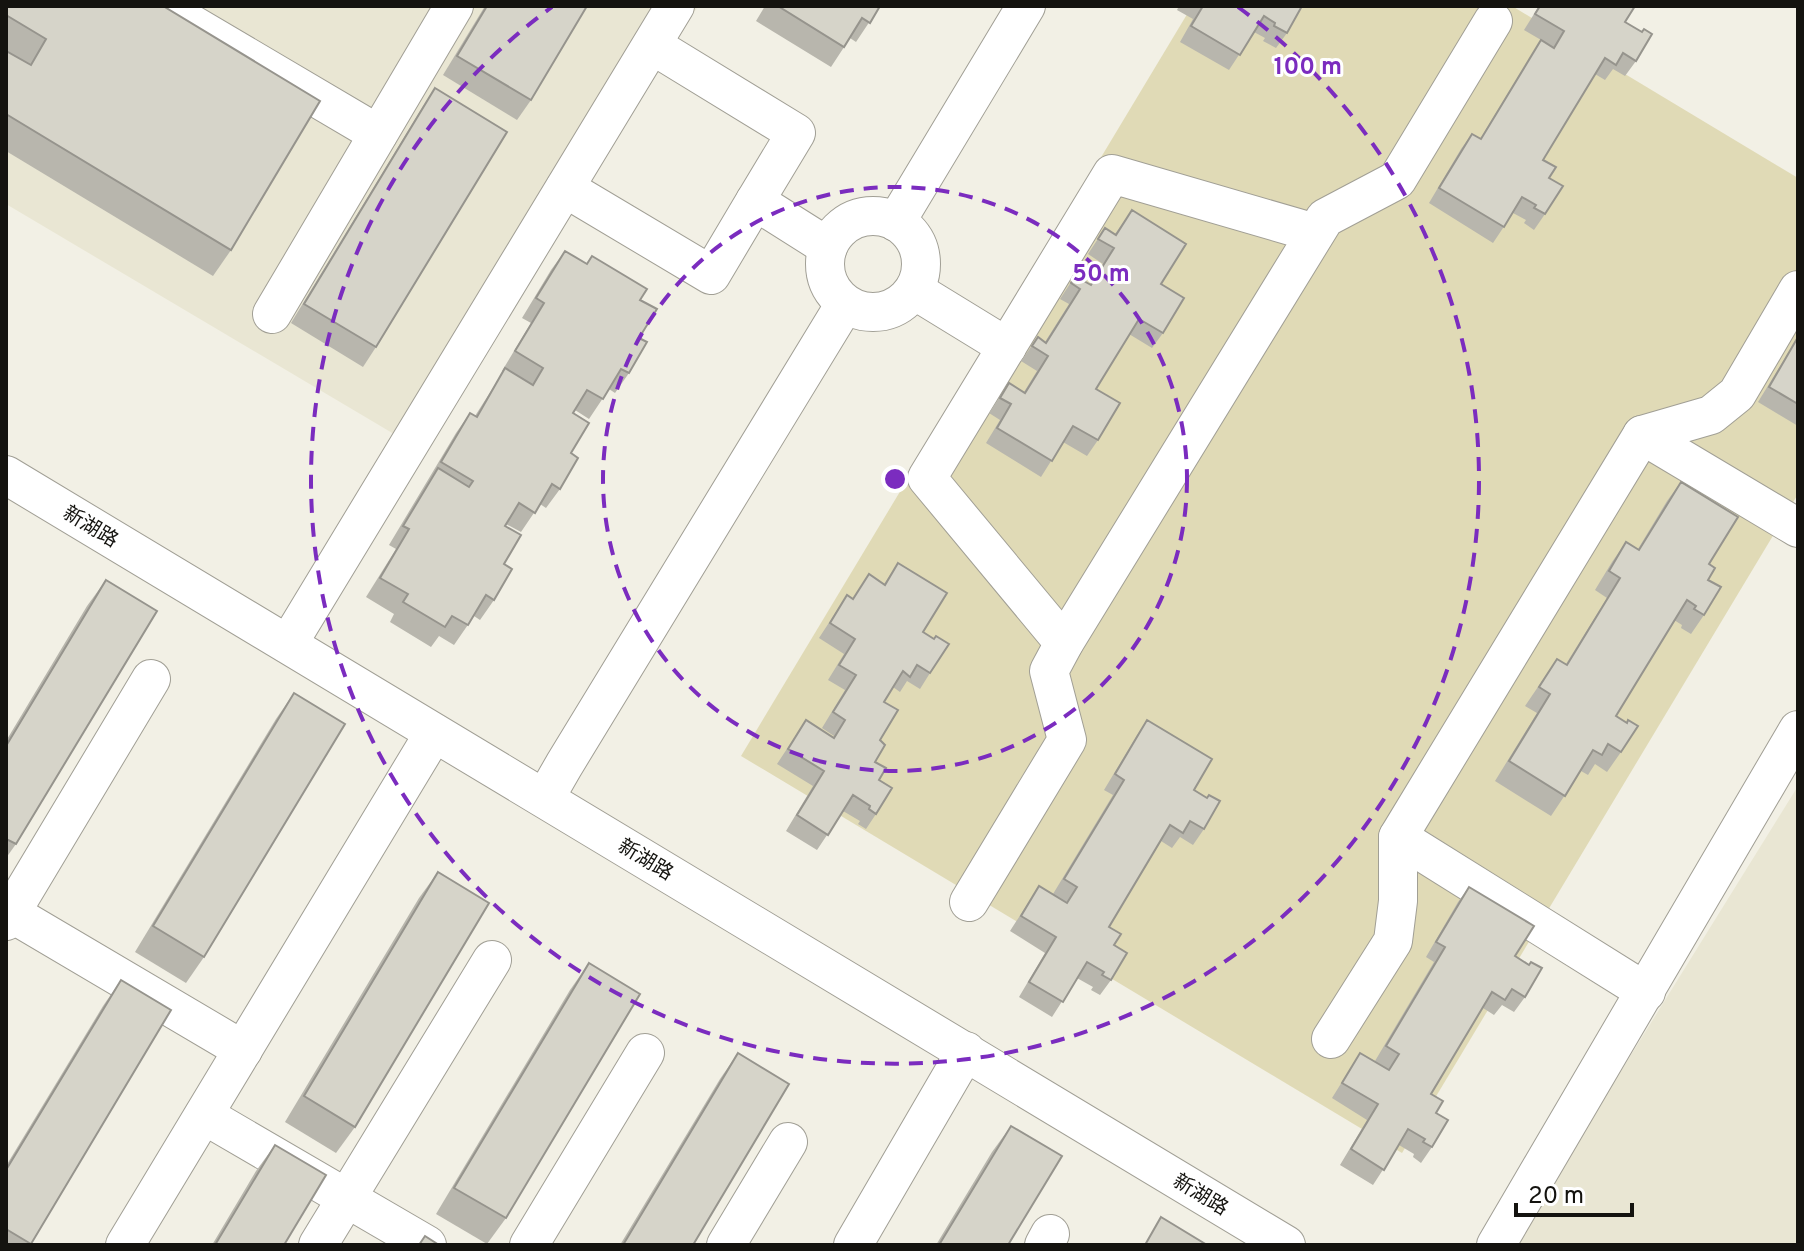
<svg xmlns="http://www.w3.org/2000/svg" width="1804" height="1251" font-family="Overpass,'Noto Sans SC',sans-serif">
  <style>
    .built { fill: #e9e6d3 }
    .green { fill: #e0dab6 }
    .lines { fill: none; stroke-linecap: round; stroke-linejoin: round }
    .minor-casing { stroke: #a19f95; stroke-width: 40 }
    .minor { stroke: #fff; stroke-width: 38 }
    .wall { fill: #b8b6ad }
    .building { fill: #d6d4c9; stroke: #96948d; stroke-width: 2 }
    .ring { fill: none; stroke: #7b2cbf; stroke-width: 4; stroke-dasharray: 14 10 }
    .labels { text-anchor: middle; stroke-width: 6; stroke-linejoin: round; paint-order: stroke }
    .street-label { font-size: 20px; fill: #14130f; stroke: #fff }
    .centre { fill: #7b2cbf; stroke: #fff; stroke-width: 4 }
    .ring-label { font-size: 24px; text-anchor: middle; font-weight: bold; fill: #7b2cbf; stroke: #fff; stroke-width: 6; stroke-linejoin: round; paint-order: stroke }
  </style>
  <rect width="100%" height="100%" fill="#f2f0e5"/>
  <g class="built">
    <polygon points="6,6 698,6 426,453 6,204"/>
    <polygon points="1798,786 1798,1245 1513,1245"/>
  </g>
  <polygon class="green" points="1192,6 1512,6 1798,178 1798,494 1402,1153 741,756"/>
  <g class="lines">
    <defs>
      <g id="minor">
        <polyline points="161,6 378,134"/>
        <polyline points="652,45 796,133 755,201 828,247"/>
        <polyline points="565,188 711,275 755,201"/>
        <circle cx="873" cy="264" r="48"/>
        <polyline points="896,222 1026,6"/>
        <polyline points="914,290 1007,347"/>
        <polyline points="272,314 454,6"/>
        <polyline points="1642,435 1798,528"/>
        <polyline points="6,475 1286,1245"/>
        <polyline points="1064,643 927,478 1112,174 1315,233"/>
        <polyline points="288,644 675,6"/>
        <polyline points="545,798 564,765 845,304"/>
        <polyline points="1398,837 1646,992"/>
        <polyline points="969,902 1067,740 1049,671 1064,643 1325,218 1397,180 1493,21"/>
        <polyline points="6,910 243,1050"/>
        <polyline points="6,921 151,679"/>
        <polyline points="1331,1039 1393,941 1398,901 1398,837 1642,435 1711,415 1737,394 1798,290"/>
        <polyline points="204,1115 427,1245"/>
        <polyline points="125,1245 434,733"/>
        <polyline points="318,1245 492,960"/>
        <polyline points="529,1245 645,1053"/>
        <polyline points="726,1245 788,1142"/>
        <polyline points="853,1245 966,1051"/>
        <polyline points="1044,1245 1050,1234"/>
        <polyline points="1496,1245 1798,730"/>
      </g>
    </defs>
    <use href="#minor" class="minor-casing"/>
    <use href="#minor" class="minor"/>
  </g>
  <g class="wall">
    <polygon points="6,6 163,6 231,250 213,276 6,151"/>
    <polygon points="485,6 587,6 531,100 517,120 443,75"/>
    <polygon points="765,6 880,6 856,42 850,38 831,67 756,21"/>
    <polygon points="1179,6 1302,6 1287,33 1276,48 1263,41 1265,38 1254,32 1229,70 1180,42 1193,19 1177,10"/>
    <polygon points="1539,6 1635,6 1625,22 1636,61 1625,76 1613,69 1605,80 1595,74 1543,160 1549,178 1545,214 1534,230 1524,223 1526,220 1513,213 1493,243 1429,203 1461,149 1472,134 1480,139 1531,56 1541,40 1553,47 1524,30"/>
    <polygon points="435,88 376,347 363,367 291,323 422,108"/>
    <polygon points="1132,210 1161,284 1163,333 1152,348 1129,334 1096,389 1098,440 1087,456 1063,442 1041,477 986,443 1000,420 989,413 1009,383 1024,392 1037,371 1021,361 1038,337 1045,342 1069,304 1060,299 1075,276 1090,285 1103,264 1088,254 1105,228 1115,234"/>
    <polygon points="565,251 586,264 592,256 640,300 639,338 629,373 615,393 609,389 589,419 575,410 573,413 571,453 560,489 546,508 540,504 521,532 506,524 505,526 504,564 494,600 480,620 474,616 454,645 439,636 431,647 390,622 394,614 366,597 396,549 389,545 456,433 470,413 475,416 503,372 502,371 531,323 522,318 551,270"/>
    <polygon points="1798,337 1798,426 1758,402"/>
    <polygon points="1681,482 1709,564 1704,615 1691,634 1681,628 1682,625 1674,620 1616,716 1621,752 1607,772 1595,764 1588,775 1581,771 1551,816 1495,781 1537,713 1525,706 1557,659 1566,664 1607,598 1595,590 1612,562 1626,542 1638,549 1667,501"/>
    <polygon points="898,563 923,632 930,673 920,689 907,681 900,692 893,687 884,702 880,740 875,762 879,780 876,814 866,829 858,824 860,821 843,811 817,850 786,831 813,786 777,764 806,720 833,737 834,736 822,728 845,690 828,680 844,654 819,638 847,595 853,599 869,574 884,584"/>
    <polygon points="106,580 16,844 6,858 6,741 87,606"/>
    <polygon points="294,693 204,957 186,983 135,952 276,719"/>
    <polygon points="1147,720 1194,790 1204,829 1193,845 1180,837 1172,848 1161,841 1109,927 1114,945 1111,980 1100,995 1091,990 1093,987 1077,978 1052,1017 1019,997 1045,953 1010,931 1039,886 1053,894 1113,795 1104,790 1137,735"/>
    <polygon points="438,872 355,1127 336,1153 285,1122 419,898"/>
    <polygon points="1469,887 1515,956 1525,997 1514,1012 1502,1005 1494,1015 1483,1008 1431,1094 1436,1113 1432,1147 1421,1163 1413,1157 1414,1154 1399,1145 1373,1185 1340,1165 1367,1120 1332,1098 1360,1053 1375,1061 1434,962 1426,957 1458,902"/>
    <polygon points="589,963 506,1218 487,1244 436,1214 570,990"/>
    <polygon points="121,980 171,1010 30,1245 6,1245 6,1166 103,1006"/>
    <polygon points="738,1053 693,1245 620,1245 720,1079"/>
    <polygon points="1011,1126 1008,1245 936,1245 992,1152"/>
    <polygon points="275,1145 284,1245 212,1245 256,1171"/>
  </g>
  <g class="building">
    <polygon points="6,6 163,6 320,101 231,250 6,114 6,51 31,65 46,39 6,15"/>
    <polygon points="487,6 587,6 531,100 457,56"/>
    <polygon points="778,6 880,6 870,23 862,18 844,47"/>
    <polygon points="1203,6 1302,6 1287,33 1274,26 1275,23 1264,16 1240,55 1191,26"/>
    <polygon points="1540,6 1635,6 1625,22 1642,32 1644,29 1652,34 1636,61 1623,53 1616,65 1605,58 1543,160 1556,167 1549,178 1563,186 1545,214 1534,208 1536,205 1522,197 1504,227 1439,188 1472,134 1481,139 1541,40 1554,48 1564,31 1535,14"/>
    <polygon points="435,88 507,132 376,347 304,304"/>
    <polygon points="1132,210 1186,244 1161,284 1184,298 1163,333 1139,319 1096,389 1120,403 1098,440 1073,426 1052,461 997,428 1011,404 1000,398 1009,383 1025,393 1048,356 1032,346 1038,337 1046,343 1080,289 1071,283 1075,276 1091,285 1114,248 1098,239 1105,228 1116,235"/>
    <polygon points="565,251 587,264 592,256 647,289 640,300 657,309 639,338 647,342 629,373 621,369 603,399 587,390 573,413 589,423 571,453 578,458 560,489 552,484 535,513 519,503 505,526 521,535 504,564 512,569 494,600 486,595 468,625 452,616 445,627 403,602 408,594 380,578 409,529 403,526 438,468 469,487 473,481 441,462 470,413 477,417 505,368 533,385 543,368 515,351 544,303 536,298"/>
    <polygon points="1798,337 1798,404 1769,387"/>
    <polygon points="1681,482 1738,517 1709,564 1715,568 1708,580 1721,587 1704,615 1694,609 1696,606 1687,600 1616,716 1627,723 1628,720 1638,726 1621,752 1608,744 1602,755 1593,750 1565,796 1509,761 1550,694 1539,687 1557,659 1567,665 1620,578 1609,571 1626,542 1639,550"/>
    <polygon points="898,563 947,593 923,632 934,639 936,636 949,644 930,673 917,665 910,677 903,671 884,702 898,710 880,740 885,745 875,762 886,768 879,780 892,788 876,814 869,809 870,806 853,795 828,835 797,815 824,771 788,749 806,720 834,738 845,720 833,712 856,675 839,665 855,639 830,623 847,595 853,599 869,574 885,585"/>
    <polygon points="106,580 157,611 16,844 6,839 6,746"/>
    <polygon points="294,693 345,724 204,957 153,926"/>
    <polygon points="1147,720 1212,759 1194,790 1207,798 1209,795 1220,801 1204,829 1190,821 1183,833 1170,825 1109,927 1121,934 1114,945 1127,953 1111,980 1102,975 1104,972 1087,962 1063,1002 1029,982 1056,937 1021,916 1039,886 1067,903 1077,887 1064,879 1124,780 1115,774"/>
    <polygon points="438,872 489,903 355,1127 304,1096"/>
    <polygon points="1469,887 1534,926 1515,956 1529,965 1531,962 1542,968 1525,997 1512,989 1505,1000 1492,992 1431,1094 1443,1101 1436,1113 1448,1120 1432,1147 1423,1142 1425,1139 1408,1129 1384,1170 1351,1149 1378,1104 1342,1083 1360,1053 1389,1070 1399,1054 1386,1046 1445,947 1436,942"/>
    <polygon points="589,963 640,994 506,1218 454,1188"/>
    <polygon points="121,980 171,1010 31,1244 6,1229 6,1170"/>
    <polygon points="738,1053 789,1084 693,1245 623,1245"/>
    <polygon points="1011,1126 1062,1156 1008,1245 939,1245"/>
    <polygon points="275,1145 326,1175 284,1245 215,1245"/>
    <polygon points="1161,1217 1207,1245 1145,1245"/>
    <polygon points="425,1236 439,1245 419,1245"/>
  </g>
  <g class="ring">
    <circle cx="895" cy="479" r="292"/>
    <path d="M1238 7A584 584 0 1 1 552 7"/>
  </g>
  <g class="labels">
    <g class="street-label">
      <text transform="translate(91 526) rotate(31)" y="7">新湖路</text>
      <text transform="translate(646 859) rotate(31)" y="7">新湖路</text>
      <text transform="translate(1201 1194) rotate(31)" y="7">新湖路</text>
    </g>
  </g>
  <circle cx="895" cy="479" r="12" class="centre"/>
  <g class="ring-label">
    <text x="1308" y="74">100 m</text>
    <text x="1101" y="281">50 m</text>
  </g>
  <rect width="1804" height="1251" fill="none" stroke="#14130f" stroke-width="16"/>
  <path d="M1516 1203v12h116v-12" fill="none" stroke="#14130f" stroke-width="4"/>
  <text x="1528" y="1203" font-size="24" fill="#14130f" stroke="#ffffff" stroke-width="6" paint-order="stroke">20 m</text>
</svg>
